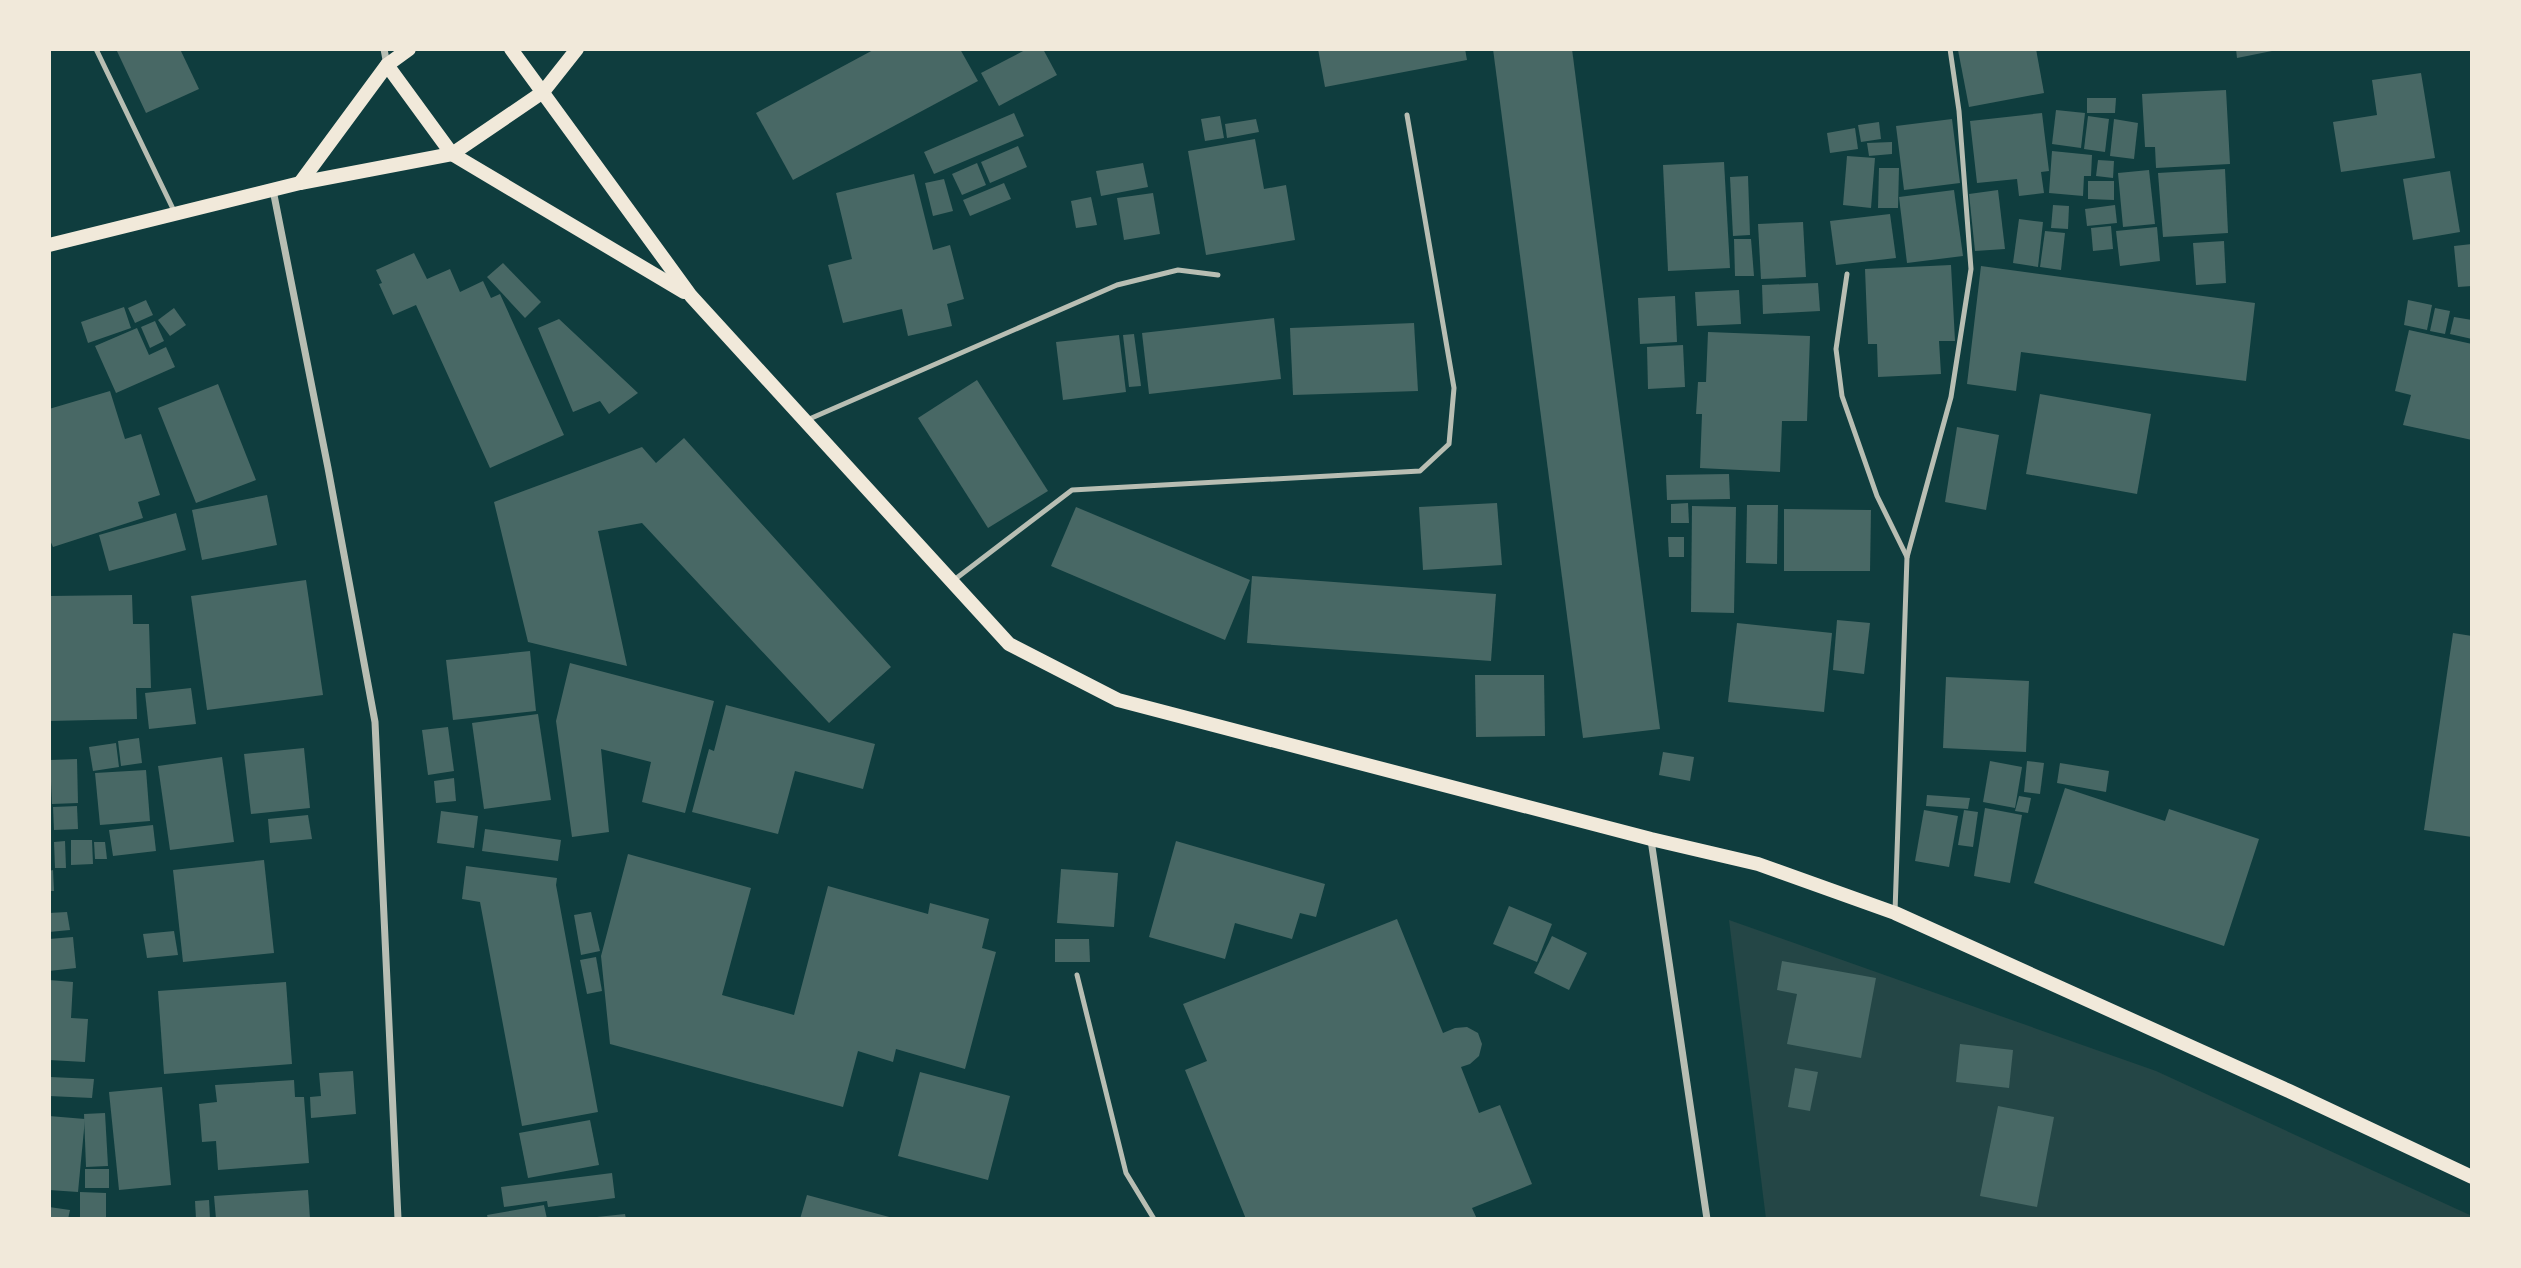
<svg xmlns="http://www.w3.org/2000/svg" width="2521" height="1268" font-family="'Public Sans',sans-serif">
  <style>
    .green { fill: #244646 }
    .building { fill: #486865 }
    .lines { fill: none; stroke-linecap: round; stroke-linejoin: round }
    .service { stroke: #b8beb3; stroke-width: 5 }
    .minor { stroke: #b8beb3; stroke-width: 7 }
    .secondary { stroke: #f1e9da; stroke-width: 14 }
  </style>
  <rect width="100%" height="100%" fill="#0f3d3e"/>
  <polygon class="green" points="1729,920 2156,1071 2472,1216 2472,1219 1766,1219"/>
  <g class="building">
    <polygon points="116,49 180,49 199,89 146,113"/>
    <polygon points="875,49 960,49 978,81 793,180 756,113"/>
    <polygon points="1027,49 1043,49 1057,75 999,106 981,73"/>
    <polygon points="1318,49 1465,49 1467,60 1325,87"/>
    <polygon points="1493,49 1572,49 1660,729 1583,738"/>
    <polygon points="2036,49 2044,93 1969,107 1958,50"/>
    <polygon points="2236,49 2277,49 2277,50 2237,58"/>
    <polygon points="2421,73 2435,158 2341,172 2333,122 2377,115 2372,80"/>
    <polygon points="2226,90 2230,164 2156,168 2155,147 2145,147 2142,94"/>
    <polygon points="2087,98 2116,98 2115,113 2087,113"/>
    <polygon points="2056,110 2085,113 2081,148 2052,144"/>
    <polygon points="1014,113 1024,136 934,174 924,152"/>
    <polygon points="2042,113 2049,171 2041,172 2044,193 2019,196 2017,179 1977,183 1970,121"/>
    <polygon points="1220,116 1224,138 1205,141 1201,119"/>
    <polygon points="2088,116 2109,119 2105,152 2084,149"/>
    <polygon points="1256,119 1259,132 1227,138 1225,124"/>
    <polygon points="1952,119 1960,183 1904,190 1896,126"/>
    <polygon points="2114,119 2138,123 2134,159 2110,156"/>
    <polygon points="1879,122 1881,139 1861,142 1858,125"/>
    <polygon points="1855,128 1858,149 1830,153 1827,133"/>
    <polygon points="1255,139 1264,189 1286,185 1295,240 1206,255 1188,151"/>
    <polygon points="1892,142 1892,154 1869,156 1867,143"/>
    <polygon points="1018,146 1027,167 990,183 981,162"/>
    <polygon points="2052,151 2092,155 2091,176 2084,176 2083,196 2049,193"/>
    <polygon points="1847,156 1875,158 1871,208 1843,205"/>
    <polygon points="2098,160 2114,161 2113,178 2096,176"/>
    <polygon points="1724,162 1730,268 1668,271 1663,165"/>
    <polygon points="977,163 986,185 962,195 952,174"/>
    <polygon points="1143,163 1148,187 1101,196 1096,171"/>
    <polygon points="1879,168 1899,168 1898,208 1878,208"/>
    <polygon points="2225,169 2228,233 2163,237 2158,173"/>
    <polygon points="2149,170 2155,224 2123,227 2118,173"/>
    <polygon points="2450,171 2460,232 2413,240 2403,179"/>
    <polygon points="914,174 933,250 950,245 964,299 947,304 952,326 908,336 902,309 843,323 828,265 852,259 836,193"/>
    <polygon points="1748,176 1750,235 1733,236 1730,177"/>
    <polygon points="944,179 953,211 933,216 925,183"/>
    <polygon points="2088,181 2114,181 2114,200 2088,199"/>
    <polygon points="1004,183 1011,199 970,216 963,200"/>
    <polygon points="1954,190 1963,256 1907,263 1899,197"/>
    <polygon points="1998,190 2005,249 1975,251 1969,194"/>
    <polygon points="1153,193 1160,234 1124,240 1117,198"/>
    <polygon points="1091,197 1097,225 1076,228 1071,201"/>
    <polygon points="2053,205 2069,206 2068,229 2051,228"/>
    <polygon points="2115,205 2117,223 2087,226 2085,209"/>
    <polygon points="1890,214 1896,258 1836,265 1830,221"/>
    <polygon points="2019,219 2043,222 2038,267 2013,263"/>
    <polygon points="1803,222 1806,277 1761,279 1758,224"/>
    <polygon points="2111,226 2113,249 2093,251 2091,228"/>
    <polygon points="2157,227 2160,261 2120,266 2116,231"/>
    <polygon points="2045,231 2065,233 2061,270 2040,267"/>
    <polygon points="1734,239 1751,239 1754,276 1735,276"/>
    <polygon points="2224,241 2226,283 2196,285 2193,243"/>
    <polygon points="2472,244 2472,286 2458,287 2454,246"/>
    <polygon points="414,253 427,279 450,269 460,292 483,281 491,298 500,294 564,435 490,468 416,305 393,315 379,284 382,283 376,270"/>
    <polygon points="503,263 541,302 525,318 487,277"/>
    <polygon points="1951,265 1955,341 1939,341 1941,374 1878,377 1877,344 1868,344 1865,269"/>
    <polygon points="1981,266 2255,303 2246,381 2021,352 2016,391 1967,384"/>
    <polygon points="1818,283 1820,311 1763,314 1762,285"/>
    <polygon points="1739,290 1741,324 1697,326 1695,292"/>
    <polygon points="1675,296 1677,342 1640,344 1638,298"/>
    <polygon points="146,300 153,315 135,323 128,308"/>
    <polygon points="2408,300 2432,305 2427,330 2404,325"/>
    <polygon points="124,307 131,328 88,343 81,322"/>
    <polygon points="174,308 186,325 170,336 158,320"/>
    <polygon points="2435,308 2450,311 2445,334 2430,331"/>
    <polygon points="2454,317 2472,320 2472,339 2450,334"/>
    <polygon points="1274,318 1281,379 1149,394 1142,333"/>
    <polygon points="559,319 638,393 609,414 600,401 573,412 538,328"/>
    <polygon points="155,321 164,341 150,348 141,327"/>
    <polygon points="1414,323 1418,391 1293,395 1290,328"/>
    <polygon points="137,328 149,355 166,347 175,367 116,393 95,346"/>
    <polygon points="2409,330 2472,344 2472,440 2403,425 2411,395 2395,391"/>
    <polygon points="1708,332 1810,336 1807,421 1782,421 1780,472 1700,468 1702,414 1696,414 1698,382 1706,382"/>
    <polygon points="1134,334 1141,386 1129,387 1123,335"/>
    <polygon points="1119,335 1126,392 1063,400 1056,342"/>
    <polygon points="1683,345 1685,387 1648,389 1647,347"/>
    <polygon points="977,380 1048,491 988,528 918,418"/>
    <polygon points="218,384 256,480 196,503 158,408"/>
    <polygon points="110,391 125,439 141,434 160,495 138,502 143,518 53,547 49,538 49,409"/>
    <polygon points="2040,394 2151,414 2137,494 2026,474"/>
    <polygon points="1957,427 1999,435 1986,510 1945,502"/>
    <polygon points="684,438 891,667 829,723 642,523 598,531 627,666 528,642 494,502 642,447 656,463"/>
    <polygon points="1729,474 1730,499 1667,500 1666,475"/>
    <polygon points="267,495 277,545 202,560 192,510"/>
    <polygon points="1497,503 1502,565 1423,570 1419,507"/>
    <polygon points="1688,503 1689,523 1671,523 1671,504"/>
    <polygon points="1747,505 1778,505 1777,564 1746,563"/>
    <polygon points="1692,506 1736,507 1734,613 1691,612"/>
    <polygon points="1076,507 1250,580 1225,640 1051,566"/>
    <polygon points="1784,509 1871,510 1870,571 1784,571"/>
    <polygon points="176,513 186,550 109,571 99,535"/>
    <polygon points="1668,537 1684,537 1684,557 1669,557"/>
    <polygon points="1252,576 1496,594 1491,661 1247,643"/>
    <polygon points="306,580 323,695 207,710 191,596"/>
    <polygon points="132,595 133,624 149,624 151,688 136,688 137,719 49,721 49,596"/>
    <polygon points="1837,620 1870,623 1864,674 1833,670"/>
    <polygon points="1737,623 1832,633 1824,712 1728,702"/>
    <polygon points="2453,633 2472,636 2472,837 2424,830"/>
    <polygon points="530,651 536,711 453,720 446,660"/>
    <polygon points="570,663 714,701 685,813 642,802 651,762 601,749 609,832 572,837 556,721"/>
    <polygon points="1475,675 1544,675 1545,736 1476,737"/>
    <polygon points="1946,677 2029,681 2026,752 1943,748"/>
    <polygon points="191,688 196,724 149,729 145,693"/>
    <polygon points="726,705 875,744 863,789 795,771 778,834 692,812 709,749 714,751"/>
    <polygon points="538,714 551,800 484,809 472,723"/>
    <polygon points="448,727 454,771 428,775 422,730"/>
    <polygon points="139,738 142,763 121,766 118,741"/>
    <polygon points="116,743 119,767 93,771 89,747"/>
    <polygon points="304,748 310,808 251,814 244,754"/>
    <polygon points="1663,752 1694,757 1690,781 1659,775"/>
    <polygon points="222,757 234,842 170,850 158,766"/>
    <polygon points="77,759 78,803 52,804 50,760"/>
    <polygon points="1990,761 2022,767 2015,808 1983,802"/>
    <polygon points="2027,761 2044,763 2040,794 2024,792"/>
    <polygon points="2060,763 2109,771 2106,792 2057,783"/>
    <polygon points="146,770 150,821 100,825 95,773"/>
    <polygon points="454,778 456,801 436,803 434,781"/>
    <polygon points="2065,788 2165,821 2169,809 2259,839 2224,946 2034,883"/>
    <polygon points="1927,795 1970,798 1968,809 1926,806"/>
    <polygon points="2019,796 2031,798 2028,813 2015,811"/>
    <polygon points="77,806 78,829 54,830 53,807"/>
    <polygon points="1985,808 2022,815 2010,883 1974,876"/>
    <polygon points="1924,810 1958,816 1949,867 1915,861"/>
    <polygon points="1964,810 1978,812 1973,847 1958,845"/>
    <polygon points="441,811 478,816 474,848 437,843"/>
    <polygon points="308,815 312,839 270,843 268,819"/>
    <polygon points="153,825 156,851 113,856 109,830"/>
    <polygon points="485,829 561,840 558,861 482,851"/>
    <polygon points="71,840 92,840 93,864 71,865"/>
    <polygon points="65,841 66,868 55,868 54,842"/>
    <polygon points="1176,841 1325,884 1316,917 1300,913 1292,939 1235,923 1225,959 1149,937"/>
    <polygon points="94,842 105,842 107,859 95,859"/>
    <polygon points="628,854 751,888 722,995 794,1015 828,886 928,914 930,903 989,919 982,948 996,952 965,1069 896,1049 893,1062 858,1051 843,1107 610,1044 601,956"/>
    <polygon points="264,860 274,953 183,962 173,870"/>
    <polygon points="466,866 557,878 556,885 598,1112 522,1126 480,902 462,899"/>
    <polygon points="1061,869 1118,873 1114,927 1057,923"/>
    <polygon points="53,870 54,891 49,891 49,871"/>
    <polygon points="1509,906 1552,924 1537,962 1493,944"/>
    <polygon points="67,912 70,930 49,932 49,913"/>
    <polygon points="591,912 600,951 581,955 574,915"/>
    <polygon points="1397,919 1443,1033 1455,1028 1467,1027 1478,1033 1482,1044 1479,1056 1470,1064 1461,1067 1479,1113 1500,1105 1532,1184 1472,1208 1477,1219 1246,1219 1185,1070 1207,1061 1183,1004"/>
    <polygon points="174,931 178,955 147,958 143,934"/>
    <polygon points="1552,936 1587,953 1569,990 1534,973"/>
    <polygon points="73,937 76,968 49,971 49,939"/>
    <polygon points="1055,939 1089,939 1090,962 1055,962"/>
    <polygon points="596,957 602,991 587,994 580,960"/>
    <polygon points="1782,961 1876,978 1861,1058 1787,1044 1797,994 1777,990"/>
    <polygon points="49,980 73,982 71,1018 88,1019 85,1062 49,1060"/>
    <polygon points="286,982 292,1064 164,1074 158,991"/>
    <polygon points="1960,1044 2013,1050 2009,1088 1956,1082"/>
    <polygon points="1795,1068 1818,1072 1810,1111 1788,1107"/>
    <polygon points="353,1071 356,1114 311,1118 310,1097 321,1096 319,1073"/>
    <polygon points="920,1072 1010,1096 988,1180 898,1156"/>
    <polygon points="50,1077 94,1079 92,1098 49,1096"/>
    <polygon points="294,1080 295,1097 304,1097 309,1163 218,1170 216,1141 202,1142 199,1104 217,1102 215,1085"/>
    <polygon points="162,1087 171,1185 119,1190 109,1092"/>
    <polygon points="1998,1106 2054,1117 2037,1207 1980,1196"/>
    <polygon points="105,1113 108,1166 86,1167 84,1114"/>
    <polygon points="49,1116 85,1119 78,1192 49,1190"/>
    <polygon points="590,1120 599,1165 528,1178 519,1133"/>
    <rect x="85" y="1169" width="24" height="19"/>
    <polygon points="612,1173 615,1198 548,1207 547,1201 504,1207 501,1187"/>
    <polygon points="308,1190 310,1219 216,1219 214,1196"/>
    <polygon points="80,1192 106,1193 106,1217 80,1217"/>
    <polygon points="807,1195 893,1218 893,1219 800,1219"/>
    <polygon points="209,1200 210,1219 196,1219 195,1201"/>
    <polygon points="544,1205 547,1219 488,1219 487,1215"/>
    <polygon points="49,1207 70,1210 68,1219 49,1219"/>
    <polygon points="625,1214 626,1219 597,1219 597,1217"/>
  </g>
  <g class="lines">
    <g class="service">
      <polyline points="96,49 175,213"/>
      <polyline points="1847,274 1836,349 1842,396 1877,496 1907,557"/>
      <polyline points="807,420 1117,285 1178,270 1218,275"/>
      <polyline points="954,580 1072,490 1420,471 1449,444 1454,388 1407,115"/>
      <polyline points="1895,912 1907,557 1951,397 1971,269 1959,111 1950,49"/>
      <polyline points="1077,975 1126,1173 1154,1219"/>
    </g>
    <g class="minor">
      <polyline points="384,49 387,65"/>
      <polyline points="273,190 328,468 375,722 398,1219"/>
      <polyline points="1651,840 1707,1219"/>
    </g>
    <g class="secondary">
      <polyline points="511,49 691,296 1009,644 1118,700 1651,839 1758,864 1895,913 2289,1091 2472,1177"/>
      <polyline points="387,65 452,154 684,292"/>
      <polyline points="300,183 387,65 409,49"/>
      <polyline points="49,245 300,183 452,154 543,92 577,49"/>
    </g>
  </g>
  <rect width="2521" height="1268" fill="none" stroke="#f1e9da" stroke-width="102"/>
</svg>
